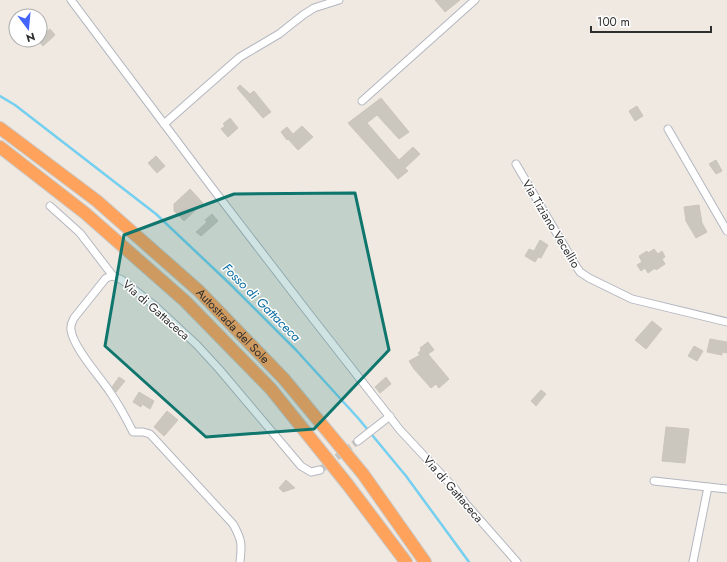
<svg xmlns="http://www.w3.org/2000/svg" width="727" height="562" font-family="Jost,sans-serif">
  <style>
    .lines { fill: none; stroke-linecap: round; stroke-linejoin: round }
    .stream { stroke: #75cff0; stroke-width: 2.5 }
    .building { fill: #cbc7bf; stroke: #cbc5ba }
    .street-tunnel { stroke: #c8c4bd; stroke-width: 7; stroke-dasharray: 7 3.5; stroke-linecap: butt }
    .street-casing { stroke: #b4b7c1; stroke-width: 9 }
    .highway-casing { stroke: #c9c9c9; stroke-width: 14 }
    .street { stroke: #fff; stroke-width: 7 }
    .highway { stroke: #ffa35c; stroke-width: 12 }
    .marked { fill: #0f766e; fill-opacity: 0.2; stroke: #0f766e; stroke-width: 3; stroke-linejoin: round }
    .labels { text-anchor: middle; stroke-width: 3; stroke-linejoin: round; paint-order: stroke }
    .street-label { font-size: 12px; fill: #2e2e2e; stroke: #fff }
    .water-label { font-size: 13px; font-style: italic; fill: #0d6fa3; stroke: #fff }
  </style>
  <rect width="100%" height="100%" fill="#efe9e1"/>
  <g class="lines">
    <polyline class="stream" points="0,96 15,105 156,214 229,283 296,350 358,418 406,476 469,562"/>
  </g>
  <g class="building">
    <polygon points="435,0 460,0 445,12"/>
    <polygon points="50,29 55,35 43,46 38,40 40,40 40,37"/>
    <polygon points="240,85 250,94 254,91 271,112 263,118 237,88"/>
    <polygon points="381,98 409,132 399,139 377,115 367,123 399,160 413,147 420,154 405,168 408,171 398,179 348,123"/>
    <polygon points="637,106 643,116 635,121 629,111"/>
    <polygon points="230,118 238,128 228,137 221,129 225,126 223,124"/>
    <polygon points="302,126 313,137 298,150 288,139 287,140 281,132 287,127 293,134"/>
    <polygon points="156,156 165,166 157,173 148,163"/>
    <polygon points="716,160 722,171 716,174 709,164"/>
    <polygon points="190,189 203,203 184,221 174,211 174,204"/>
    <polygon points="699,205 702,223 707,232 696,238 686,221 684,207"/>
    <polygon points="212,214 218,221 201,236 196,232 207,222 205,220"/>
    <polygon points="540,240 548,245 541,258 538,257 535,262 525,256 529,249 534,251"/>
    <polygon points="654,249 658,254 662,251 665,257 662,259 665,264 656,270 655,268 648,273 645,268 641,271 637,265 642,262 639,256 647,251 648,253"/>
    <polygon points="652,321 662,329 646,349 635,340"/>
    <polygon points="710,339 727,342 727,353 722,352 722,355 707,352"/>
    <polygon points="428,342 434,350 428,354 449,379 439,388 436,384 431,388 414,369 409,361 420,355 418,353 421,350 420,348"/>
    <polygon points="694,346 703,351 697,361 688,356"/>
    <polygon points="119,377 125,381 116,392 112,387"/>
    <polygon points="386,377 391,384 380,393 375,387"/>
    <polygon points="541,390 546,394 536,406 531,401"/>
    <polygon points="139,392 154,401 150,409 142,404 141,407 133,402"/>
    <polygon points="167,411 178,420 164,436 154,427"/>
    <polygon points="666,427 689,429 685,463 662,461"/>
    <polygon points="286,480 295,488 283,492 279,488"/>
  </g>
  <g class="lines">
    <polyline class="street-tunnel" points="320,470 358,441"/>
    <defs>
      <g id="street">
        <polyline points="71,0 210,185 310,315 400,430 455,489 466,504 517,562"/>
        <polyline points="362,101 475,0"/>
        <polyline points="164,124 240,57 279,34 303,15 314,8 339,0"/>
        <polyline points="668,129 727,231"/>
        <polyline points="516,164 576,266 580,272 589,278 632,299 727,322"/>
        <polyline points="50,206 80,233 113,276"/>
        <polyline points="358,441 390,416"/>
        <polyline points="654,481 708,487"/>
        <path d="M240,562C242,544 242,540 233,524L150,434L143,432H133C126,418 119,405 110,392C100,377 73,347 71,330C70,325 72,322 74,318L106,278L113,276L122,280L155,306L197,345L219,369L301,466L311,472L320,470"/>
        <polyline points="693,562 708,487 727,489"/>
      </g>
      <g id="highway">
        <path id="s1" d="M0,128L97,201L199,291L284,379L363,474L425,562"/>
        <polyline points="0,147 85,213 185,301 271,389 348,485 406,562"/>
      </g>
    </defs>
    <use href="#street" class="street-casing"/>
    <use href="#highway" class="highway-casing"/>
    <use href="#street" class="street"/>
    <use href="#highway" class="highway"/>
  </g>
  <path class="marked" d="M355,193L389,350L314,429L206,437L105,346L124,235L234,194Z"/>
  <g class="labels">
    <g class="street-label">
      <text transform="translate(551 224) rotate(59)" y="4">Via Tiziano Vecellio</text>
      <text transform="translate(156 310) rotate(41)" y="4">Via di Gattaceca</text>
      <text dy="4" stroke="none"><textPath href="#s1" startOffset="306">Autostrada del Sole</textPath></text>
      <text transform="translate(453 489) rotate(49)" y="4">Via di Gattaceca</text>
    </g>
    <g class="water-label">
      <text transform="translate(262 302) rotate(45)" y="5">Fosso di Gattaceca</text>
    </g>
  </g>
  <g transform="translate(28 28) rotate(164)"><circle r="19" fill="#ffffff" stroke="#ababab"/>
  <path d="M0-3L7 15L0 10L-7 15Z" fill="#4264fb"/>
  <text y="-6" font-size="11" font-weight="bold" text-anchor="middle" fill="#2e2e2e">N</text>
  </g>
  <path d="M591 26v6h120v-6" fill="none" stroke="#2e2e2e" stroke-width="2"/>
  <text x="597" y="26" font-size="12" fill="#2e2e2e" stroke="#ffffff" stroke-width="3" paint-order="stroke">100 m</text>
</svg>
